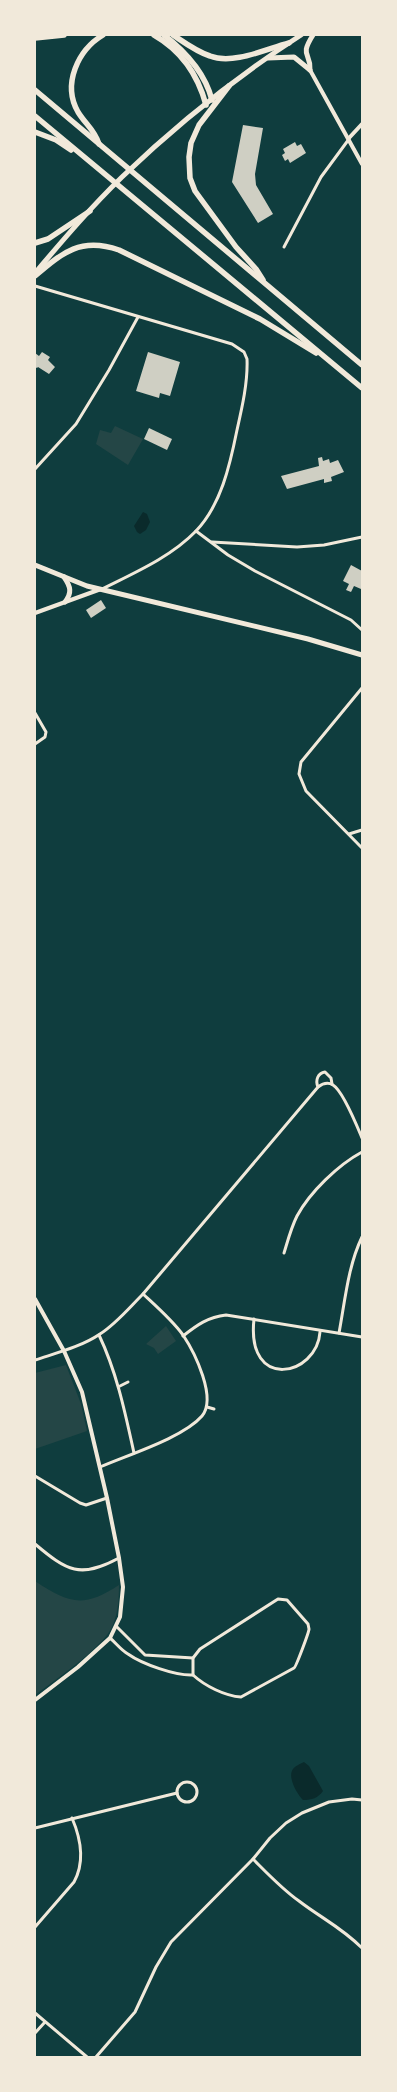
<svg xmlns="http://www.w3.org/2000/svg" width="397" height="2092" font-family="Rubik,sans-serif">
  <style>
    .green { fill: #244646 }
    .water { fill: #0a2a2b }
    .building { fill: #cfcfc3 }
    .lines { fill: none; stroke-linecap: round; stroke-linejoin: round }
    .minor { stroke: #f1e9da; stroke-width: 3 }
    .tertiary { stroke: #f1e9da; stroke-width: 4 }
    .primary { stroke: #f1e9da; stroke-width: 5 }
    .motorway { stroke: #f1e9da; stroke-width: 5.5 }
  </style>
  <rect width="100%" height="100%" fill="#0f3d3e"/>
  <g class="green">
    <polygon points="115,426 143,439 128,465 96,444 100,430 111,433"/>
    <polygon points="166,1326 176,1341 158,1354 154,1348 146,1344"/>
    <polygon points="66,1365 81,1404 87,1431 35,1449 35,1373"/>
    <path d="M35,1581C69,1604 84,1608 119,1585C119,1600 118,1615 111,1629C99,1650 55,1680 35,1695Z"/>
  </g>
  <g class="water">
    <polygon points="143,512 147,514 150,522 146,530 140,534 137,532 134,526"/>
    <path d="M304,1762L309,1766L323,1791C318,1798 312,1800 303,1800C297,1794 287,1777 293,1769C295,1766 300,1764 304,1762Z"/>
  </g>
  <g class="building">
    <polygon points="243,125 263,128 255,174 256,185 273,214 258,223 232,182"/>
    <polygon points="295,142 297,146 301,144 306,153 290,163 288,159 285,161 282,155 285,153 283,149"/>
    <polygon points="42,352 50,357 48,360 55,367 49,374 38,367 37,368 35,367 35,353 39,356"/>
    <polygon points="148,352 180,362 170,396 160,393 159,398 136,391"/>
    <polygon points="149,428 172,439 167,450 144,439"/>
    <polygon points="322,457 323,461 329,459 330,463 338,460 344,472 331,477 332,481 324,483 324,479 287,489 281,476 319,466 318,458"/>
    <polygon points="351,565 362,571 362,588 361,589 354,586 351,592 346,590 349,584 343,581"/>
    <polygon points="101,600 106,608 91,618 86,610"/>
  </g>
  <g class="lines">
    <g class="minor">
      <polyline points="284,247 321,177 349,139"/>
      <path d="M35,286L232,344L244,352L247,359C248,382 242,408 237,430C230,465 221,505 196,531C171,557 134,573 102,589"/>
      <polyline points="35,469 76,424 109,370 138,317"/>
      <polyline points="196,531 228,555 255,571 351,620 362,630"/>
      <polyline points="212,542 297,547 324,545 362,537"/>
      <polyline points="362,688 301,762 299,774 306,791 362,848"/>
      <polyline points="35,713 46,732 45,737 35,744"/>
      <polyline points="349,834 362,830"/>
      <path d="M318,1087C315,1080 318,1073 325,1072L331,1078L332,1084"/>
      <path d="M284,1253C288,1240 291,1228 297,1216C310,1192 338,1165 362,1152"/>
      <path d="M254,1319C246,1392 317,1376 320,1332"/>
      <path d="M339,1333C345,1301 348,1266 362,1237"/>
      <path d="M99,1335C117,1373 125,1412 134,1453"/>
      <path d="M183,1336C197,1325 208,1317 226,1315L362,1337"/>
      <path d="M35,1360C56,1353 81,1347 100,1334C116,1324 129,1308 143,1294L318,1087C322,1084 328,1082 333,1085C343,1091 357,1126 362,1138"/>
      <polyline points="120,1386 128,1382"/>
      <polyline points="207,1407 214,1409"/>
      <path d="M100,1467C127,1455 183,1438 202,1416C217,1398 195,1353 183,1335C172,1320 157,1307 143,1294"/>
      <polyline points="35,1476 80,1503 86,1505 107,1498"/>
      <path d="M35,1544C67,1571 80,1579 119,1558"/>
      <path d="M278,1599L287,1600L308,1624L309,1629C309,1632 296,1667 294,1668L241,1697C225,1696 205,1686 193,1675V1658L200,1649Z"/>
      <polyline points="117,1627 145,1655 193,1658"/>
      <path d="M110,1638C116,1643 121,1650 128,1654C142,1664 176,1676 193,1675"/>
      <circle cx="187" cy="1792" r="10"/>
      <polyline points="35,1828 177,1793"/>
      <path d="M253,1859C268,1874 282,1889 299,1901C321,1918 341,1927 362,1948"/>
      <path d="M35,1927L74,1882C85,1862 81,1839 72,1818"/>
      <polyline points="35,2013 87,2057"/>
      <polyline points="35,2033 45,2022"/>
      <polyline points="96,2057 135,2012 156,1967 171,1942 253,1859 270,1838 286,1823 302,1813 329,1802 352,1799 362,1800"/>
    </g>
    <g class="tertiary">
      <polyline points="310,70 362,164"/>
      <polyline points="349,138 362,124"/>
      <polyline points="35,613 101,589"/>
      <polyline points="35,1299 64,1351 82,1392 107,1498 119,1558 123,1587 120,1617 110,1638 78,1667 35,1700"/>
    </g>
    <g class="primary">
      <polyline points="268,58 294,57 310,70"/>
      <path d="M310,70C311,52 299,57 313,35"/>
      <path d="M35,273C63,240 91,207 122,177C175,126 239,75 301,35"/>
      <polyline points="35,565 87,586 308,639 362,655"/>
      <path d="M64,577C71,587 72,593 65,602"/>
    </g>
    <g class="motorway">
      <path d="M154,35C182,51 198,75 206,105"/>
      <path d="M164,35C186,52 205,73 212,100"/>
      <path d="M173,35C185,43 197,52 210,56C233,65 266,49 289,43"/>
      <polyline points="35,38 64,35"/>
      <polyline points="229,86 199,125 191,143 189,157 190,178 195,191 236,247 256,269 263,280"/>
      <polyline points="35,90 362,365"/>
      <polyline points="35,116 362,388"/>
      <polyline points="35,132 56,140 71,150"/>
      <path d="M99,144C94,129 86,125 78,112C62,84 78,50 103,35"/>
      <polyline points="35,243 48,239 90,211"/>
      <path d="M35,276C63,252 81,237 119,250L260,319L316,353"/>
    </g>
  </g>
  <rect width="397" height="2092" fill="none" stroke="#f1e9da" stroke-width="72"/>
</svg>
